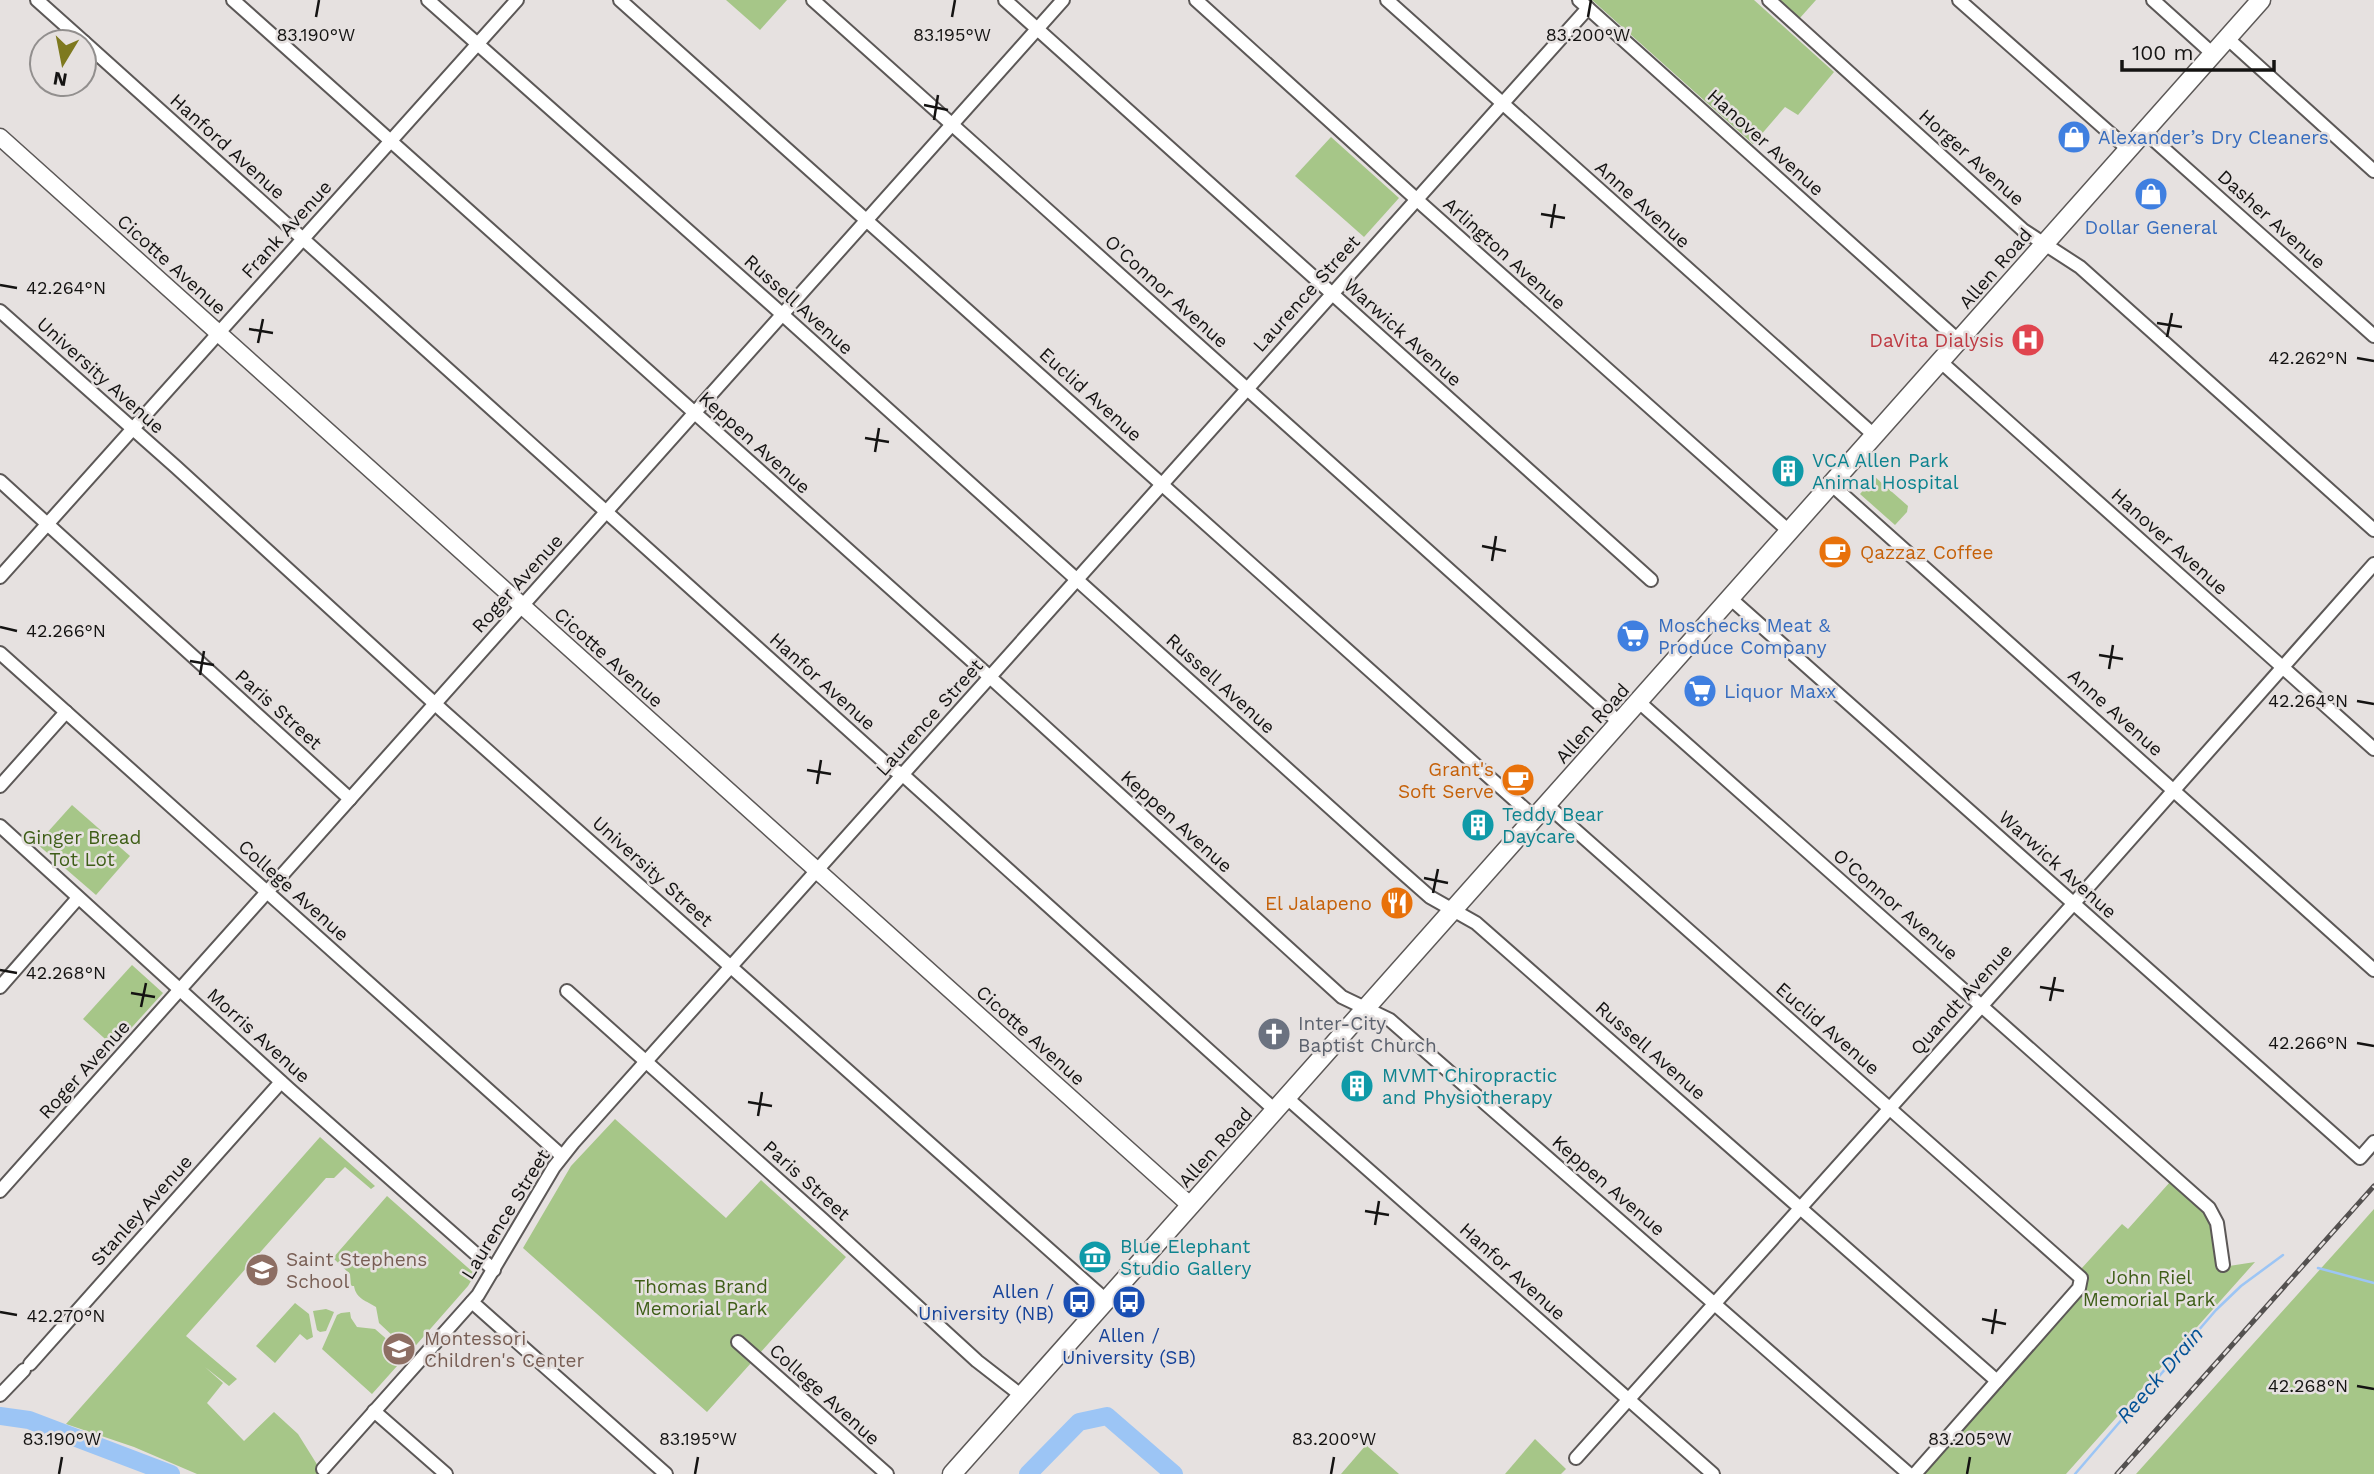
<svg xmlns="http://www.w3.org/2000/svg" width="2374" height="1474" font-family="'Work Sans',sans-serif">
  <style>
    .green { fill: #a6c688 }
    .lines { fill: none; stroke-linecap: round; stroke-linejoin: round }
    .stream { stroke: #9cc5f5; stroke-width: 2.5 }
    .river { stroke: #9cc5f5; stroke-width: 18 }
    .minor-casing { stroke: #5c5857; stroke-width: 16 }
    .tertiary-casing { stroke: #5c5857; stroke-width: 19 }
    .secondary-casing { stroke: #5c5857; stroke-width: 21 }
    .minor { stroke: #fff; stroke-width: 12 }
    .tertiary { stroke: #fff; stroke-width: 16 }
    .secondary { stroke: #fff; stroke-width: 18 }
    .rail-casing { stroke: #545150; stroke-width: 5 }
    .rail { stroke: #e6e1e0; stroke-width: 2.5; stroke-dasharray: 8; stroke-linecap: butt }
    .ticks { fill: none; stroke: #141312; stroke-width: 2.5 }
    .labels { text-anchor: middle; stroke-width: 5; stroke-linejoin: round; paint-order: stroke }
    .shop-label { font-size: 19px; fill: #366cbe; stroke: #e6e1e0; text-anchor: start }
    .street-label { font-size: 19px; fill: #141312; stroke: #e6e1e0 }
    .health-label { font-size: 19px; fill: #be3a42; stroke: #e6e1e0; text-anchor: end }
    .culture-label { font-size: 19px; fill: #0d838f; stroke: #e6e1e0; text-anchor: start }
    .food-label { font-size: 19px; fill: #c56008; stroke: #e6e1e0; text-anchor: end }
    .park-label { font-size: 19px; fill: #3e5e17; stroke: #e6e1e0 }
    .worship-label { font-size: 19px; fill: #5b616d; stroke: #e6e1e0; text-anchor: start }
    .education-label { font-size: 19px; fill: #785e54; stroke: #e6e1e0; text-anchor: start }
    .transit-label { font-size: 19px; fill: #164399; stroke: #e6e1e0; text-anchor: end }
    .water-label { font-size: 21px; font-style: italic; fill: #005095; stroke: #e6e1e0 }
    .ticks-label { font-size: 18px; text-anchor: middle; fill: #141312; stroke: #e6e1e0; stroke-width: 5; stroke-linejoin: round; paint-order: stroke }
  </style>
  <rect width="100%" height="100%" fill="#e6e1e0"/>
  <g class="green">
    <polygon points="726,0 787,0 760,30"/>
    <polygon points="1592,0 1754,0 1834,72 1798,115 1785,107 1753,144"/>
    <polygon points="1778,0 1816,0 1799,19"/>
    <polygon points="1331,137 1399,198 1364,237 1295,176"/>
    <polygon points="1875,477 1908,506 1907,512 1895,525 1860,494"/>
    <polygon points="72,805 130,856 96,895 37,844"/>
    <polygon points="132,965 163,993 114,1047 83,1019"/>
    <polygon points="615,1119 726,1218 761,1180 846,1257 707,1412 523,1248 571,1166"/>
    <polygon points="320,1137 375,1186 371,1189 345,1167 334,1178 326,1178 186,1336 237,1379 229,1386 205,1367 223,1383 207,1403 244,1441 274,1412 298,1434 318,1466 328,1474 197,1474 134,1447 66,1424"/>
    <polygon points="2170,1182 2206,1214 2211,1224 2216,1268 2255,1262 2066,1474 1922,1474 2083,1294 2087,1280 2081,1269 2122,1224 2128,1229"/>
    <path d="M387,1196L475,1274L468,1286L410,1352L379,1323L376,1307C367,1301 356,1299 354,1286H351L350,1274L333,1258Z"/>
    <polygon points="2374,1209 2374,1474 2136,1474 2342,1245"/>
    <polygon points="295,1303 309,1314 313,1337 307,1340 300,1334 275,1363 256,1346"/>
    <polygon points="326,1309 334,1312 326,1331 320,1332 317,1330 313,1311"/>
    <polygon points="350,1312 351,1318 357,1327 375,1329 406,1356 372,1394 322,1349 337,1315 341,1313"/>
    <polygon points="1535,1439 1566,1469 1561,1474 1505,1474"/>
    <polygon points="1366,1445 1399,1474 1341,1474"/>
  </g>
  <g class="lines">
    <g class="stream">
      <polyline points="2318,1268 2374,1283"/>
      <polyline points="2075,1474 2216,1310 2241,1286 2283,1255"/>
    </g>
    <g class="river">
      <polyline points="0,1416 29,1420 171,1474"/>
      <polyline points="1028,1474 1079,1422 1107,1416 1174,1474"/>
    </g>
    <defs>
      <g id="minor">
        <polyline points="37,0 84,42"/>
        <polyline points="233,0 980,668 1342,997 1390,1020 1909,1474"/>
        <polyline points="428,0 773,306 1396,867 1430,897 1476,923 1997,1381"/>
        <polyline points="620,0 1535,818"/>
        <polyline points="813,0 1620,723"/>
        <polyline points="1005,0 1651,580"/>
        <polyline points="1196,0 1425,207 1790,532"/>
        <polyline points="1387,0 1875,436"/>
        <polyline points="1579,0 1959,341"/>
        <polyline points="1769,0 2023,230 2080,267 2374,530"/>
        <polyline points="1959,0 2129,150"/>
        <polyline points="2153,0 2214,55"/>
        <polyline points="2227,38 2374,171"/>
        <polyline points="84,42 891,768 903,775 1276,1111"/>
        <polyline points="2145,132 2374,336"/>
        <polyline points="0,311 176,467 444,712 1107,1301"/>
        <polyline points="1941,362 2374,749"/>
        <polyline points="0,481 350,799"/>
        <polyline points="1832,485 2374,970"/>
        <polyline points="0,577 517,0"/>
        <polyline points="1731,599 2360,1158 2374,1142"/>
        <polyline points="0,653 562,1156"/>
        <polyline points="1639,702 2209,1208 2217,1223 2223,1265"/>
        <polyline points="0,786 66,712"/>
        <polyline points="1547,805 2081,1278 2079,1288 1915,1474"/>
        <polyline points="0,826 289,1089 494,1270"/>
        <polyline points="0,987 78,898"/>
        <polyline points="567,991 822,1219 977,1361 1022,1396"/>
        <polyline points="1287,1098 1713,1474"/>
        <polyline points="0,1191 1063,0"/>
        <polyline points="472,1302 666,1474"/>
        <polyline points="738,1342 887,1474"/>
        <polyline points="30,1364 281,1082"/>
        <polyline points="0,1395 24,1370"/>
        <polyline points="374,1411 446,1474"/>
        <polyline points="1576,1458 2074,903 2374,564"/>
        <polyline points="323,1469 478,1295 554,1167 573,1143 1588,8"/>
      </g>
      <polyline id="tertiary" points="0,137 1191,1206"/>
      <polyline id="secondary" points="952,1474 2261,0"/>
    </defs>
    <use href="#minor" class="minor-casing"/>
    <use href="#tertiary" class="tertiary-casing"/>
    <use href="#secondary" class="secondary-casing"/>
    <use href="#minor" class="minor"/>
    <use href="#tertiary" class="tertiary"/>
    <use href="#secondary" class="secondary"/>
    <defs>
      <polyline id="rail" points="2117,1474 2374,1186"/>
    </defs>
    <use href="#rail" class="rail-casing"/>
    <use href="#rail" class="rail"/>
  </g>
  <path class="ticks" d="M316,17L319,0M952,17L955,0M1588,17L1591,0M924,105L948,110M934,120L938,95M1541,214L1565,218M1551,228L1555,204M0,285L17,288M2157,323L2182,327M249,329L273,333M2167,337L2172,313M258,343L263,319M2357,358L2374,361M865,438L889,442M875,452L879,428M1482,546L1506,551M1492,561L1496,536M0,627L17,631M2099,655L2123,659M190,661L214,665M2109,669L2113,645M200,675L204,651M2357,701L2374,704M807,770L831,774M817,784L821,760M1424,878L1448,883M1433,893L1438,869M0,970L17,973M2040,987L2064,991M131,993L155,997M2050,1001L2055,977M141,1007L146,983M2357,1043L2374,1046M748,1102L772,1106M758,1116L762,1092M1365,1211L1389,1215M1375,1225L1379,1201M0,1312L17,1315M1982,1319L2006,1324M1992,1334L1996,1309M2357,1386L2374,1389M59,1474L62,1457M695,1474L698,1457M1331,1474L1334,1457M1967,1474L1970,1457"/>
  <defs>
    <symbol id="shop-disc" viewBox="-11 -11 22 22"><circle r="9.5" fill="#3f7fe0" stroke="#e6e1e0"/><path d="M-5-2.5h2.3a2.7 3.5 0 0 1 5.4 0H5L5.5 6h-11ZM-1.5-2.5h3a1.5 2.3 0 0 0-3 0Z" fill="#fff"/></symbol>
    <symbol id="hospital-disc" viewBox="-11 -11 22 22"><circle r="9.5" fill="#e0444e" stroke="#e6e1e0"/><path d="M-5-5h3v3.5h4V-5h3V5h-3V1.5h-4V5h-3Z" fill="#fff"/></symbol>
    <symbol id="building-disc" viewBox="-11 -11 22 22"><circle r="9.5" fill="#0f9aa8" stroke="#e6e1e0"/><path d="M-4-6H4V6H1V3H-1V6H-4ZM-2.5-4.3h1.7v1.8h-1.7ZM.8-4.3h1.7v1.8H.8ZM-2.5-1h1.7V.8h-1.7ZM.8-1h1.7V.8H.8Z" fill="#fff"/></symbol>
    <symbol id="cafe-disc" viewBox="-11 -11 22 22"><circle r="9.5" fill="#e8710a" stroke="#e6e1e0"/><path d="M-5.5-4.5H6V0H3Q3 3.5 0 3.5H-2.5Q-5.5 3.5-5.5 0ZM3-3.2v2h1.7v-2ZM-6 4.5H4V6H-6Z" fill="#fff"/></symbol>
    <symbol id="supermarket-disc" viewBox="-11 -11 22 22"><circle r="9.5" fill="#3f7fe0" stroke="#e6e1e0"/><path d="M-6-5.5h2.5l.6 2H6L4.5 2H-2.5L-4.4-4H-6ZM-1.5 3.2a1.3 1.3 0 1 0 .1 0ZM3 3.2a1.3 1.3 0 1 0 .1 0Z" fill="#fff"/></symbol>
    <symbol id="restaurant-disc" viewBox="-11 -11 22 22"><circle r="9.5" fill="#e8710a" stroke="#e6e1e0"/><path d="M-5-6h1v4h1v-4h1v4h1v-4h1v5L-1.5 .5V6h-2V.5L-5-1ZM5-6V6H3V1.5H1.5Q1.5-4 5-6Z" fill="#fff"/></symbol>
    <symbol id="church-disc" viewBox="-11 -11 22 22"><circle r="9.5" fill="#6b7280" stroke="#e6e1e0"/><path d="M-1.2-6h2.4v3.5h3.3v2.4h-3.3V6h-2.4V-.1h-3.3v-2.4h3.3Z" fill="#fff"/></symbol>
    <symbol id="museum-disc" viewBox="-11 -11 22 22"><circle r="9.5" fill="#0f9aa8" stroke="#e6e1e0"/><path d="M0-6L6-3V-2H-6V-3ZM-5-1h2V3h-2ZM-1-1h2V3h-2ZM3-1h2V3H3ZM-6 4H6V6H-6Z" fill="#fff"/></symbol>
    <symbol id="school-disc" viewBox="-11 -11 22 22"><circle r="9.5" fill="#8d6e63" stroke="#e6e1e0"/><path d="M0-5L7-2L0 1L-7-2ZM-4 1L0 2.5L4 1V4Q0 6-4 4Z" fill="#fff"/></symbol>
    <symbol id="bus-disc" viewBox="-11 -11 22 22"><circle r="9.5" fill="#1a4fb4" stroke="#e6e1e0"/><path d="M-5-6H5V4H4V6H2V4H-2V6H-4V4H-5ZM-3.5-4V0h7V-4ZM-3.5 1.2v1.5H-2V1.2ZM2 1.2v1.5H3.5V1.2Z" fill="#fff"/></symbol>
  </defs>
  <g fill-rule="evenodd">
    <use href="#shop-disc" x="2055" y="118" width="38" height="38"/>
    <use href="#shop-disc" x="2132" y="175" width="38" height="38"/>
    <use href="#hospital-disc" x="2009" y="321" width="38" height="38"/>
    <use href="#building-disc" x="1769" y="452" width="38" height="38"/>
    <use href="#cafe-disc" x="1816" y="533" width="38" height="38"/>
    <use href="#supermarket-disc" x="1614" y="617" width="38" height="38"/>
    <use href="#supermarket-disc" x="1681" y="672" width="38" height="38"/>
    <use href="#cafe-disc" x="1499" y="761" width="38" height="38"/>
    <use href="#building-disc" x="1459" y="806" width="38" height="38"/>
    <use href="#restaurant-disc" x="1378" y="884" width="38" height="38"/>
    <use href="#church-disc" x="1255" y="1015" width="38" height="38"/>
    <use href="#building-disc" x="1338" y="1067" width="38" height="38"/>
    <use href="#museum-disc" x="1076" y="1238" width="38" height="38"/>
    <use href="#school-disc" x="243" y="1251" width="38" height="38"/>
    <use href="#bus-disc" x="1060" y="1283" width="38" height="38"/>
    <use href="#bus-disc" x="1110" y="1283" width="38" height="38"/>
    <use href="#school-disc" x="380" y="1330" width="38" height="38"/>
  </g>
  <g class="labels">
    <g class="shop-label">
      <text x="2098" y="144">Alexander’s Dry Cleaners</text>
      <text x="2151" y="234" text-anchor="middle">Dollar General</text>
      <text x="1658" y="632">Moschecks Meat &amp;<tspan x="1658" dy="22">Produce Company</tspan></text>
      <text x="1724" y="698">Liquor Maxx</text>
    </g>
    <g class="street-label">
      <text transform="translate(1766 142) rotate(42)" y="7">Hanover Avenue</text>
      <text transform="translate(228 146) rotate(42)" y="7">Hanford Avenue</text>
      <text transform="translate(1972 157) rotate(42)" y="7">Horger Avenue</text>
      <text transform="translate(1643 204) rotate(42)" y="7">Anne Avenue</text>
      <text transform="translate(2272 219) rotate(42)" y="7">Dasher Avenue</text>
      <text transform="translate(286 229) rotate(-48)" y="7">Frank Avenue</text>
      <text transform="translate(1505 253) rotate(42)" y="7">Arlington Avenue</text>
      <text transform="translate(172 264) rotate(42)" y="7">Cicotte Avenue</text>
      <text transform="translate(1995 268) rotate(-49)" y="7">Allen Road</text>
      <text transform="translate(1167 291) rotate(42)" y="7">O'Connor Avenue</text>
      <text transform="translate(1306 293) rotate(-48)" y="7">Laurence Street</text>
      <text transform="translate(799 304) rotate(42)" y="7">Russell Avenue</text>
      <text transform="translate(1403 332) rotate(42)" y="7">Warwick Avenue</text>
      <text transform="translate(101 375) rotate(42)" y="7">University Avenue</text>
      <text transform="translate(1091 394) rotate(42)" y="7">Euclid Avenue</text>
      <text transform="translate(755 442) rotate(42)" y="7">Keppen Avenue</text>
      <text transform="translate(2170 541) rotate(42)" y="7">Hanover Avenue</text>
      <text transform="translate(517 583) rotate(-48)" y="7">Roger Avenue</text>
      <text transform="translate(609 657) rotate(42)" y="7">Cicotte Avenue</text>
      <text transform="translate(823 681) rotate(42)" y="7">Hanfor Avenue</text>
      <text transform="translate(1221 683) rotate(42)" y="7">Russell Avenue</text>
      <text transform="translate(279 709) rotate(42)" y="7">Paris Street</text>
      <text transform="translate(2116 712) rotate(42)" y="7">Anne Avenue</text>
      <text transform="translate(929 717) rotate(-48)" y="7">Laurence Street</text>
      <text transform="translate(1592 723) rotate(-48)" y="7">Allen Road</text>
      <text transform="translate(1177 821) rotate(42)" y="7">Keppen Avenue</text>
      <text transform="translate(2058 864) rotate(42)" y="7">Warwick Avenue</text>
      <text transform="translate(653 871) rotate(42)" y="7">University Street</text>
      <text transform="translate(294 890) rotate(42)" y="7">College Avenue</text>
      <text transform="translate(1896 904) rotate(41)" y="7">O'Connor Avenue</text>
      <text transform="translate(1961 999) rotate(-48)" y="7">Quandt Avenue</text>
      <text transform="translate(1828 1028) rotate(41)" y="7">Euclid Avenue</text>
      <text transform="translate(259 1035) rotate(42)" y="7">Morris Avenue</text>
      <text transform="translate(1031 1035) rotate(42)" y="7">Cicotte Avenue</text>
      <text transform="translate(1651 1050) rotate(41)" y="7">Russell Avenue</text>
      <text transform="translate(84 1069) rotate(-48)" y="7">Roger Avenue</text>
      <text transform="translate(1215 1147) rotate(-48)" y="7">Allen Road</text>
      <text transform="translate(807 1180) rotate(42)" y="7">Paris Street</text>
      <text transform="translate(1609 1185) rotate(41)" y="7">Keppen Avenue</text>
      <text transform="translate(141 1210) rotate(-48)" y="7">Stanley Avenue</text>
      <text transform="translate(505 1214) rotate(-58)" y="7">Laurence Street</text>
      <text transform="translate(1513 1271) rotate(42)" y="7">Hanfor Avenue</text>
      <text transform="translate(825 1394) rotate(42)" y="7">College Avenue</text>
    </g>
    <g class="health-label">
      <text x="2004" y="347">DaVita Dialysis</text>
    </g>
    <g class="culture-label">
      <text x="1812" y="467">VCA Allen Park<tspan x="1812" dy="22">Animal Hospital</tspan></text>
      <text x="1502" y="821">Teddy Bear<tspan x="1502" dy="22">Daycare</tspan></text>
      <text x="1382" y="1082">MVMT Chiropractic<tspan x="1382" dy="22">and Physiotherapy</tspan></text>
      <text x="1120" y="1253">Blue Elephant<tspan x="1120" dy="22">Studio Gallery</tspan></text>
    </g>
    <g class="food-label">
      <text x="1860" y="559" text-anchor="start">Qazzaz Coffee</text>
      <text x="1494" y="776">Grant's<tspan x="1494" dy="22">Soft Serve</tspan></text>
      <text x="1372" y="910">El Jalapeno</text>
    </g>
    <g class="park-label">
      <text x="82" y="844">Ginger Bread<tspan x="82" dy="22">Tot Lot</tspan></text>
      <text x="2149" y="1284">John Riel<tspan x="2149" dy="22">Memorial Park</tspan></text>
      <text x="701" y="1293">Thomas Brand<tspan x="701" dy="22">Memorial Park</tspan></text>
    </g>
    <g class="worship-label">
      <text x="1298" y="1030">Inter-City<tspan x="1298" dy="22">Baptist Church</tspan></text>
    </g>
    <g class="education-label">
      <text x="286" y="1266">Saint Stephens<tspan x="286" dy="22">School</tspan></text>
      <text x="424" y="1345">Montessori<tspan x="424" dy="22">Children's Center</tspan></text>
    </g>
    <g class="transit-label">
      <text x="1054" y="1298">Allen /<tspan x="1054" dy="22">University (NB)</tspan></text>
      <text x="1129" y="1342" text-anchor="middle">Allen /<tspan x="1129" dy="22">University (SB)</tspan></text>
    </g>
    <g class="water-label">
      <text transform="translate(2160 1375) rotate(-49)" y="7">Reeck Drain</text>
    </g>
  </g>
  <g class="ticks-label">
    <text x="316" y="41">83.190°W</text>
    <text x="952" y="41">83.195°W</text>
    <text x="1588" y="41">83.200°W</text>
    <text x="66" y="294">42.264°N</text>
    <text x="2308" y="364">42.262°N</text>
    <text x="66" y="637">42.266°N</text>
    <text x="2308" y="707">42.264°N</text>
    <text x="66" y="979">42.268°N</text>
    <text x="2308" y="1049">42.266°N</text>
    <text x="66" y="1322">42.270°N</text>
    <text x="2308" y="1392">42.268°N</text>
    <text x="62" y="1445">83.190°W</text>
    <text x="698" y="1445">83.195°W</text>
    <text x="1334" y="1445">83.200°W</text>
    <text x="1970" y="1445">83.205°W</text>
  </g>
  <g transform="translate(63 63) rotate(190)"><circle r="33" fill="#e6e1e0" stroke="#928f8e" stroke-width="2"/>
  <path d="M0-5L12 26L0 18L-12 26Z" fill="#7e791f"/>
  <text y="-10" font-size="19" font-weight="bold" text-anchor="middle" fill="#141312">N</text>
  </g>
  <path d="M2122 60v10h152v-10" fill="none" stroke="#141312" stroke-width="3.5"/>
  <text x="2132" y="60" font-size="21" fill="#141312" stroke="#e6e1e0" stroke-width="5" paint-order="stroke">100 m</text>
</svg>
